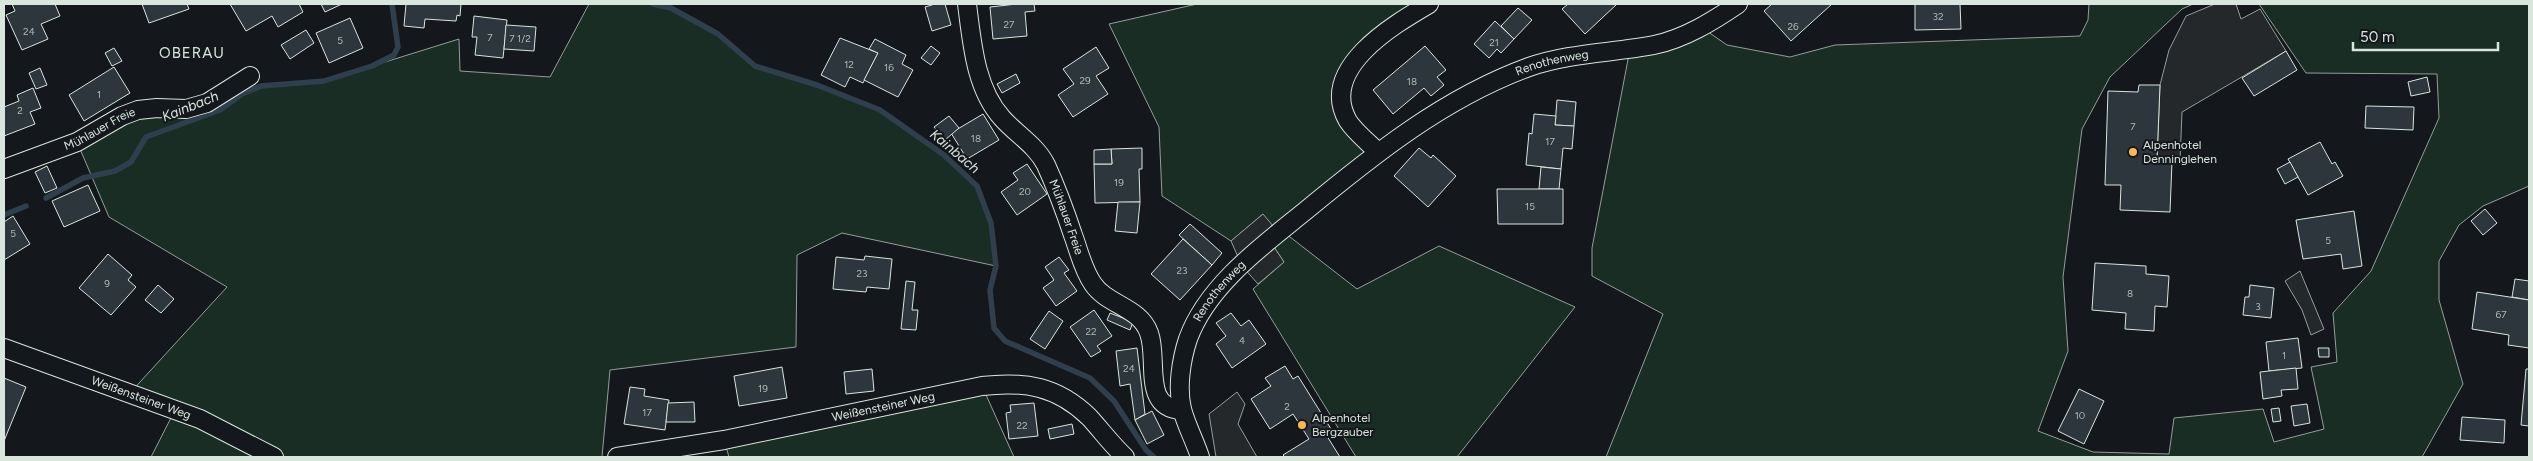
<svg xmlns="http://www.w3.org/2000/svg" width="2533" height="461" font-family="Figtree,sans-serif">
  <style>
    .green { fill: #1a2d24; stroke: #939e99 }
    .parking { fill: #24282b; stroke: #939e99 }
    .lines { fill: none; stroke-linecap: round; stroke-linejoin: round }
    .stream { stroke: #2f3f4d; stroke-width: 5.5 }
    .building { fill: #2c363c; stroke: #d8e6dc }
    .street-casing { stroke: #d8e6dc; stroke-width: 20 }
    .street { stroke: #14181c; stroke-width: 18 }
    .poi-dot { fill: #ffb74d; stroke: #14181c; stroke-width: 2 }
    .labels { text-anchor: middle; stroke-width: 4; stroke-linejoin: round; paint-order: stroke }
    .number-label { font-size: 10px; fill: #adbab4 }
    .street-label { font-size: 12px; fill: #d8e6dc; stroke: #14181c }
    .poi-label { font-size: 12px; fill: #d8e6dc; stroke: #14181c; text-anchor: start }
    .water-label { font-size: 14px; font-style: italic; fill: #d8e6dc; stroke: #14181c }
    .quarter-label { font-size: 15px; letter-spacing: 1px; fill: #d8e6dc; stroke: #14181c }
  </style>
  <rect width="100%" height="100%" fill="#14181c"/>
  <g class="green">
    <polygon points="589,4 653,4 671,8 718,34 755,66 817,85 880,110 944,155 977,186 991,223 996,266 842,233 797,255 796,347 610,370 602,457 151,457 175,410 129,394 227,287 109,217 77,142 122,116 207,103 242,94 261,86 324,81 459,39 460,71 550,77"/>
    <polygon points="1197,4 1429,4 1373,42 1341,97 1378,152 1281,230 1357,289 1439,246 1575,307 1457,457 1356,457 1253,289 1284,262 1270,241 1263,214 1231,241 1162,196 1159,127 1109,24"/>
    <polygon points="2089,4 2193,4 2182,9 2110,77 2082,129 2063,277 2068,351 2038,431 2093,452 2169,454 2174,418 2263,409 2274,442 2324,429 2311,367 2337,362 2333,313 2371,271 2439,118 2437,74 2306,73 2259,4 2529,4 2529,186 2483,206 2459,225 2439,261 2439,300 2463,384 2422,457 1606,457 1663,314 1592,276 1592,248 1630,49 1701,27 1727,45 1790,57 1835,45 2080,36 2088,20"/>
    <polygon points="982,386 1014,457 729,457 724,440"/>
  </g>
  <g class="parking">
    <polygon points="2215,4 2236,4 2241,19 2260,9 2286,51 2182,112 2180,161 2157,160 2160,85 2169,50 2186,16"/>
    <polygon points="1263,214 1279,233 1270,241 1284,262 1258,284 1242,266 1231,241"/>
    <polygon points="2300,271 2324,329 2311,335 2302,310 2285,281"/>
    <polygon points="1237,392 1245,404 1238,424 1257,457 1216,457 1209,414"/>
  </g>
  <g class="lines">
    <g class="stream">
      <polyline points="653,4 671,8 718,34 755,66 817,85 880,110 944,155 977,186 991,223 996,266 990,290 994,328 1005,341 1090,378 1114,401 1146,450 1154,457"/>
      <polyline points="46,198 83,178 115,171 131,162 146,137 220,110 242,94 261,86 324,81 372,66 394,55 398,47 392,4"/>
      <polyline points="4,215 26,206"/>
    </g>
  </g>
  <g class="building">
    <polygon points="12,4 55,4 60,16 41,24 48,39 22,50 6,15 15,11"/>
    <polygon points="142,4 187,4 189,9 149,23"/>
    <polygon points="230,4 299,4 303,12 278,27 272,16 246,31"/>
    <polygon points="321,4 342,4 325,12"/>
    <polygon points="406,4 461,4 460,16 457,15 456,21 425,19 424,28 404,26"/>
    <polygon points="935,4 945,4 951,25 932,31 925,7"/>
    <polygon points="1017,4 1034,4 1035,11 1025,12 1027,36 993,39 990,7"/>
    <polygon points="1568,4 1617,4 1585,34 1562,9"/>
    <polygon points="1772,4 1832,4 1791,41 1764,11"/>
    <polygon points="1915,4 1960,4 1961,29 1915,30"/>
    <polygon points="1518,8 1532,20 1514,39 1501,26"/>
    <polygon points="474,16 507,20 503,58 475,55 477,37 472,37"/>
    <polygon points="350,18 363,48 329,63 316,33"/>
    <polygon points="1495,21 1514,39 1501,53 1497,49 1489,58 1474,44"/>
    <polygon points="506,25 536,27 534,51 504,49"/>
    <polygon points="306,30 314,43 290,59 281,45"/>
    <polygon points="840,38 878,53 863,83 850,77 845,87 821,75"/>
    <polygon points="875,39 906,55 902,64 913,70 898,97 864,80 878,53 869,49"/>
    <polygon points="931,46 940,53 931,65 921,58"/>
    <polygon points="1425,46 1446,70 1437,77 1444,85 1431,96 1424,88 1393,114 1373,90"/>
    <polygon points="1096,47 1109,68 1096,76 1108,94 1073,117 1058,95 1074,84 1063,69"/>
    <polygon points="114,48 122,61 112,66 105,53"/>
    <polygon points="2286,51 2297,70 2254,96 2242,78"/>
    <polygon points="114,67 130,93 84,121 69,95"/>
    <polygon points="40,68 47,85 36,89 29,73"/>
    <polygon points="1016,74 1020,83 1002,93 997,84"/>
    <polygon points="2427,77 2430,92 2411,96 2408,82"/>
    <polygon points="2139,85 2160,85 2157,160 2172,161 2170,212 2120,210 2121,185 2105,185 2108,91 2138,92"/>
    <polygon points="33,88 41,108 30,112 35,124 4,136 4,107 19,101 17,95"/>
    <polygon points="1557,100 1576,102 1574,126 1555,125"/>
    <polygon points="2366,106 2414,107 2413,130 2365,128"/>
    <polygon points="983,114 999,140 967,159 951,133"/>
    <polygon points="1534,114 1556,116 1555,125 1574,126 1572,149 1563,148 1561,169 1526,165 1529,133 1532,134"/>
    <polygon points="949,116 959,128 945,140 934,127"/>
    <polygon points="2320,142 2332,164 2335,162 2343,176 2308,195 2288,159"/>
    <polygon points="1142,148 1142,169 1139,169 1140,202 1095,203 1094,164 1112,164 1111,149"/>
    <polygon points="1419,148 1431,158 1433,155 1456,176 1428,207 1394,176"/>
    <polygon points="1111,149 1112,164 1094,164 1094,150"/>
    <polygon points="2290,162 2298,177 2285,184 2277,169"/>
    <polygon points="1027,164 1047,194 1017,215 1001,192 1018,180 1013,173"/>
    <polygon points="47,166 57,188 45,193 35,172"/>
    <polygon points="1541,167 1561,169 1559,189 1539,189"/>
    <polygon points="88,185 100,211 64,227 52,201"/>
    <polygon points="1497,189 1563,189 1563,224 1498,224"/>
    <polygon points="1118,202 1140,202 1137,233 1115,231"/>
    <polygon points="2485,209 2497,223 2483,235 2471,221"/>
    <polygon points="2354,211 2362,266 2343,269 2341,254 2303,259 2296,220"/>
    <polygon points="13,216 30,244 4,260 4,222"/>
    <polygon points="1190,224 1222,253 1212,265 1179,235"/>
    <polygon points="1183,239 1212,265 1180,300 1151,274"/>
    <polygon points="108,254 132,275 128,280 136,287 111,315 79,288"/>
    <polygon points="865,256 892,259 889,289 867,287 866,292 833,289 836,257 864,260"/>
    <polygon points="1059,257 1069,270 1064,273 1077,291 1056,306 1043,288 1054,280 1045,267"/>
    <polygon points="2095,263 2146,266 2146,274 2169,276 2167,307 2155,306 2154,331 2125,329 2126,313 2092,310"/>
    <polygon points="2515,279 2529,281 2529,300 2512,297"/>
    <polygon points="906,281 915,282 912,310 918,310 916,330 901,329"/>
    <polygon points="158,285 174,299 161,313 145,300"/>
    <polygon points="2250,285 2274,288 2271,318 2243,315 2245,297 2249,297"/>
    <polygon points="2477,292 2529,300 2529,348 2508,345 2509,335 2472,329"/>
    <polygon points="1094,310 1112,336 1097,346 1101,351 1091,357 1070,327"/>
    <polygon points="1049,311 1063,321 1045,349 1030,339"/>
    <polygon points="1110,313 1133,322 1130,330 1107,320"/>
    <polygon points="1231,313 1241,326 1249,320 1266,344 1232,368 1216,344 1226,336 1216,323"/>
    <polygon points="2298,338 2302,368 2269,371 2266,342"/>
    <polygon points="1137,348 1145,414 1135,420 1130,384 1120,386 1116,351"/>
    <polygon points="2318,348 2329,348 2329,357 2319,357"/>
    <polygon points="1285,366 1293,379 1298,376 1331,429 1325,433 1340,457 1285,457 1283,455 1309,439 1293,414 1270,429 1251,399 1271,386 1265,378"/>
    <polygon points="782,367 787,398 739,406 734,376"/>
    <polygon points="2296,368 2298,389 2281,390 2282,396 2263,399 2260,372"/>
    <polygon points="872,369 874,391 846,394 844,372"/>
    <polygon points="2526,369 2529,369 2529,426 2521,425"/>
    <polygon points="4,378 26,387 4,441"/>
    <polygon points="630,387 645,389 644,396 669,400 665,430 624,424"/>
    <polygon points="2079,389 2104,401 2084,444 2058,431"/>
    <polygon points="694,402 695,422 666,422 668,403"/>
    <polygon points="1034,403 1038,436 1009,439 1006,413 1011,412 1010,405"/>
    <polygon points="2307,404 2310,423 2294,426 2291,406"/>
    <polygon points="2279,408 2281,421 2273,422 2271,409"/>
    <polygon points="1152,411 1164,435 1147,444 1135,420"/>
    <polygon points="2462,417 2505,420 2504,443 2460,440"/>
    <polygon points="1072,424 1074,434 1050,439 1048,429"/>
  </g>
  <g class="lines">
    <defs>
      <g id="street">
        <path id="s1" d="M967,4C972,42 975,88 1002,118C1016,134 1036,145 1046,165C1056,187 1065,211 1073,235C1079,251 1083,270 1093,284C1107,305 1140,307 1149,333C1159,360 1141,408 1182,410"/>
        <path d="M1378,152C1368,142 1355,132 1348,121C1318,69 1393,25 1429,4"/>
        <path id="s2" d="M4,169L77,142L122,116L138,110L157,108L186,109L207,103L250,76"/>
        <path id="s3" d="M4,348L200,419L274,457"/>
        <path id="s4" d="M617,457L724,440L982,386C1025,381 1057,386 1089,417C1101,430 1112,445 1125,457"/>
        <path id="s5" d="M1200,457C1195,441 1186,425 1182,409C1177,388 1181,360 1188,339C1207,286 1262,246 1304,212C1373,155 1444,98 1529,67C1569,53 1612,53 1654,45C1684,39 1713,21 1738,4"/>
      </g>
    </defs>
    <use href="#street" class="street-casing"/>
    <use href="#street" class="street"/>
  </g>
  <g class="poi-dot">
    <circle cx="2133" cy="152" r="5"/>
    <circle cx="1302" cy="425" r="5"/>
  </g>
  <g class="labels">
    <g class="number-label">
      <text x="1938" y="20">32</text>
      <text x="1009" y="28">27</text>
      <text x="1793" y="30">26</text>
      <text x="29" y="35">24</text>
      <text x="490" y="41">7</text>
      <text x="520" y="42">7 1/2</text>
      <text x="340" y="44">5</text>
      <text x="1494" y="46">21</text>
      <text x="849" y="68">12</text>
      <text x="889" y="71">16</text>
      <text x="1085" y="84">29</text>
      <text x="1412" y="85">18</text>
      <text x="99" y="98">1</text>
      <text x="20" y="114">2</text>
      <text x="2133" y="130">7</text>
      <text x="976" y="142">18</text>
      <text x="1550" y="145">17</text>
      <text x="1119" y="186">19</text>
      <text x="1025" y="195">20</text>
      <text x="1530" y="210">15</text>
      <text x="13" y="237">5</text>
      <text x="2328" y="244">5</text>
      <text x="1182" y="274">23</text>
      <text x="862" y="277">23</text>
      <text x="107" y="287">9</text>
      <text x="2130" y="297">8</text>
      <text x="2258" y="310">3</text>
      <text x="2501" y="318">67</text>
      <text x="1091" y="335">22</text>
      <text x="1242" y="344">4</text>
      <text x="2284" y="359">1</text>
      <text x="1129" y="372">24</text>
      <text x="763" y="392">19</text>
      <text x="1287" y="410">2</text>
      <text x="647" y="416">17</text>
      <text x="2080" y="419">10</text>
      <text x="1022" y="429">22</text>
    </g>
    <g class="street-label">
      <text dy="4" stroke="none"><textPath href="#s5" startOffset="589">Renothenweg</textPath></text>
      <text dy="4" stroke="none"><textPath href="#s2" startOffset="104">Mühlauer Freie</textPath></text>
      <text dy="4" stroke="none"><textPath href="#s1" startOffset="242">Mühlauer Freie</textPath></text>
      <text dy="4" stroke="none"><textPath href="#s5" startOffset="180">Renothenweg</textPath></text>
      <text dy="4" stroke="none"><textPath href="#s3" startOffset="146">Weißensteiner Weg</textPath></text>
      <text dy="4" stroke="none"><textPath href="#s4" startOffset="271">Weißensteiner Weg</textPath></text>
    </g>
    <g class="poi-label">
      <text x="2143" y="149">Alpenhotel<tspan x="2143" dy="14">Denninglehen</tspan></text>
      <text x="1312" y="422">Alpenhotel<tspan x="1312" dy="14">Bergzauber</tspan></text>
    </g>
    <g class="water-label">
      <text transform="translate(190 106) rotate(-22)" y="5">Kainbach</text>
      <text transform="translate(955 151) rotate(40)" y="5">Kainbach</text>
    </g>
    <g class="quarter-label">
      <text x="192" y="58">OBERAU</text>
    </g>
  </g>
  <rect width="2533" height="461" fill="none" stroke="#d8e6dc" stroke-width="10"/>
  <path d="M2353 42v8h145v-8" fill="none" stroke="#d8e6dc" stroke-width="2.5"/>
  <text x="2360" y="42" font-size="15" fill="#d8e6dc" stroke="#14181c" stroke-width="4" paint-order="stroke">50 m</text>
</svg>
